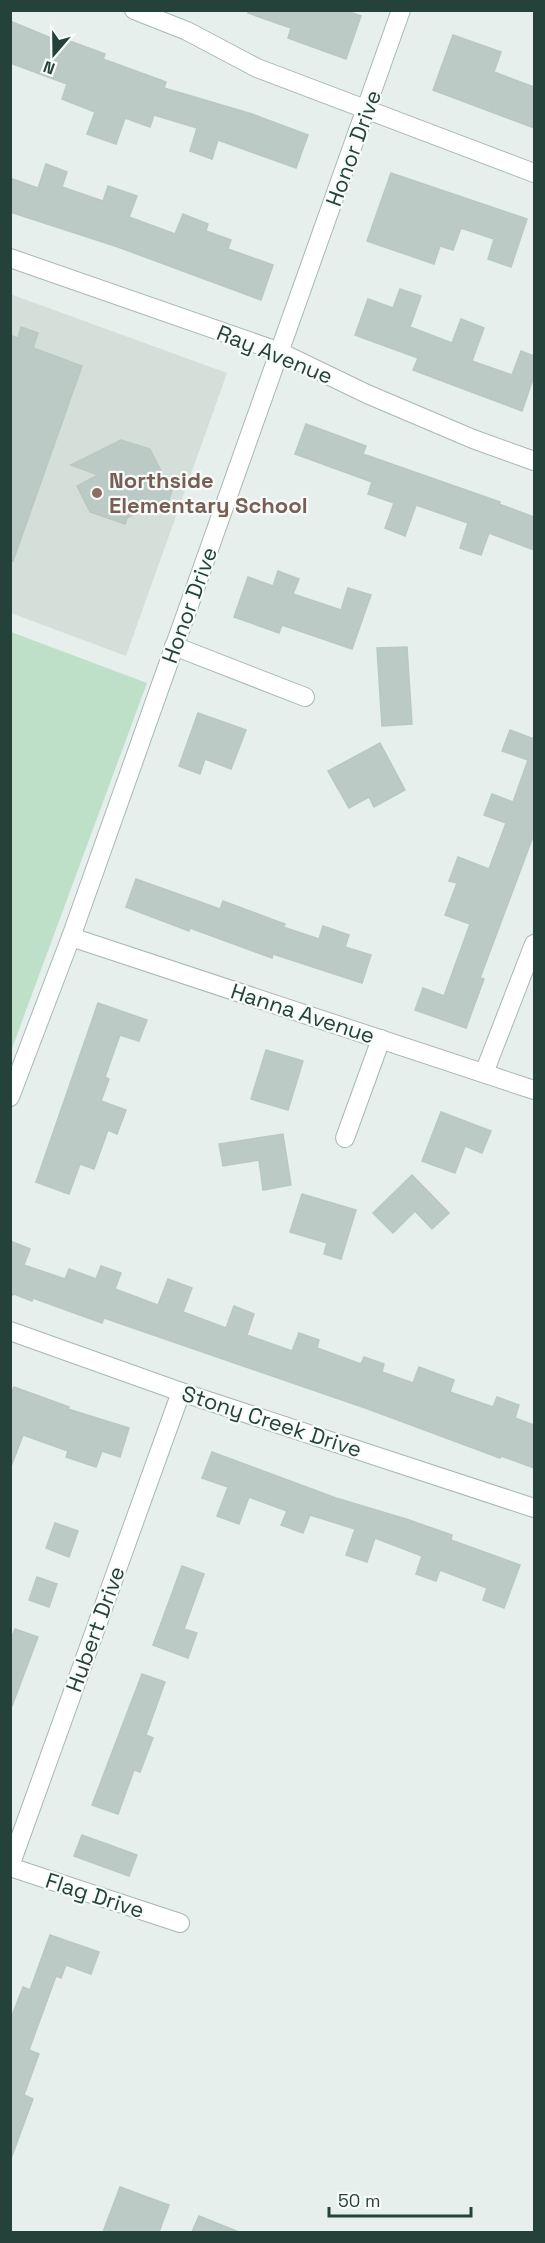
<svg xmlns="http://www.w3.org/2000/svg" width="545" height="2243" font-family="'Space Grotesk',sans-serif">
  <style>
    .built { fill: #d4dfda }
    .green { fill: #bfe0c8 }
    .building { fill: #bbcac4; stroke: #b8c9c2; stroke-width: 1.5 }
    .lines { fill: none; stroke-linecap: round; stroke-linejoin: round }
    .minor-casing { stroke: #a8b8b2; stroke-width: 20 }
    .minor { stroke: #fff; stroke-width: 18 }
    .education-dot { fill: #8d6e63; stroke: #f7fbf9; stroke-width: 2 }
    .labels { text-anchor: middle; stroke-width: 4.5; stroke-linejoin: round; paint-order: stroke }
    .street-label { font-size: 22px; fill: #24423a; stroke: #f7fbf9 }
    .education-label { font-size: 22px; font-weight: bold; fill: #785e54; stroke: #f7fbf9; text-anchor: start }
  </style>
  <rect width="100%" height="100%" fill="#e6efeb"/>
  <polygon class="built" points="10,294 227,373 126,656 11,613"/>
  <polygon class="green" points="11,632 147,683 11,1051 10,632"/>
  <g class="building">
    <polygon points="248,10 344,10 361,16 346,59 288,38 291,28 248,13"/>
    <polygon points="10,21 51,38 53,35 105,54 103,59 166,82 164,88 252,114 308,135 296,168 218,140 212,159 190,151 197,128 154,115 150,127 125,118 116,144 87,134 95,112 62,99 67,84 10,63"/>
    <polygon points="453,35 501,52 494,72 534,87 534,128 433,90"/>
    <polygon points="46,164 67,172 62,187 103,201 108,186 137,196 129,217 175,234 183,214 208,224 206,231 231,240 228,249 273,265 261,300 118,247 10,212 10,178 38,188"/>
    <polygon points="391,173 527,219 511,267 488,259 494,239 461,228 453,250 440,246 434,264 367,241"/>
    <polygon points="400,289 421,296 410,327 452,343 461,319 484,328 472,361 512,375 521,351 534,356 534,376 522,411 413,370 418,358 355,335 368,299 393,308"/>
    <polygon points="21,327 38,333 33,348 82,366 13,561 10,561 10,335 18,338"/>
    <polygon points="306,424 366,446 363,454 500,502 499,504 534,517 534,550 489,533 481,555 460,548 468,523 416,505 405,536 385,528 394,503 368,494 372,482 295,454"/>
    <polygon points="121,440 150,449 168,485 173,487 168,503 162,500 127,518 125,524 90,512 77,486 98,475 71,465"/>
    <polygon points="278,571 299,579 293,594 341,610 348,588 371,595 352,649 282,625 279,633 234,617 248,577 273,586"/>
    <polygon points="407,647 412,724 382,726 377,648"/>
    <polygon points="198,713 246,730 231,769 205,759 200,774 179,766"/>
    <polygon points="510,730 534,739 534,834 480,978 484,979 466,1028 415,1010 423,988 444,996 470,924 445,915 457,883 449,881 458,857 489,869 506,823 484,815 492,794 513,802 528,760 502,751"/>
    <polygon points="380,743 405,790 374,807 369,797 349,808 328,771"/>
    <polygon points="136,879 220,909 223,901 285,924 283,927 319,939 323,926 349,935 345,947 371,955 362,983 273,954 272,958 190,928 189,931 126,907"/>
    <polygon points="98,1003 147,1020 139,1041 120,1035 105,1077 109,1079 101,1101 126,1110 117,1134 108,1130 94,1169 80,1164 69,1194 36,1182"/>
    <polygon points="266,1050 303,1061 288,1110 251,1099"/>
    <polygon points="441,1112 491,1131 482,1153 465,1146 455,1173 422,1161"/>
    <polygon points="283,1134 291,1185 263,1190 259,1160 223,1166 219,1144"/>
    <polygon points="412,1175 449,1213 432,1229 415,1211 393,1233 373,1213"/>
    <polygon points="302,1194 356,1210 341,1259 324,1254 327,1243 290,1232"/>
    <polygon points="10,1241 30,1249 24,1265 65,1279 69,1269 96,1279 101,1266 121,1273 115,1289 158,1305 168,1279 192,1288 183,1312 226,1328 234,1306 254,1314 247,1335 292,1351 299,1333 319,1340 317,1348 361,1364 364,1357 384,1364 382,1372 413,1383 419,1367 454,1380 450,1392 493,1407 497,1397 519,1405 515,1418 534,1425 534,1468 501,1456 500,1458 368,1409 104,1318 102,1323 33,1298 32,1301 14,1294 10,1297"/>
    <polygon points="14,1387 69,1407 68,1409 129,1428 120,1457 102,1451 96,1467 66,1457 68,1451 23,1435 12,1464 10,1464 10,1396"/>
    <polygon points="212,1452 336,1498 406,1519 452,1535 451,1540 520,1565 504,1608 483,1600 487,1588 440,1570 436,1581 416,1574 422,1556 375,1538 367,1562 346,1555 355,1529 310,1515 303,1533 281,1525 287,1511 249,1497 239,1524 217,1516 228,1487 202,1478"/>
    <polygon points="55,1523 78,1531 69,1557 46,1548"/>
    <polygon points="182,1566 204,1574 184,1629 197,1633 188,1658 153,1645"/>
    <polygon points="37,1577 57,1584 49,1607 29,1600"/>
    <polygon points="15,1629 38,1637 12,1706 10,1706 10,1642"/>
    <polygon points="142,1674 165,1682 146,1735 153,1738 140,1772 134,1770 118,1814 92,1805"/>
    <polygon points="82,1835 137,1855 129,1876 74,1856"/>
    <polygon points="50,1935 99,1952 91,1974 66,1965 61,1978 56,1976 29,2050 39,2054 24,2095 33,2099 12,2156 10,2155 10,2021 23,1987 30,1990"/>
    <polygon points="120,2187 169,2205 159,2232 103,2232"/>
    <polygon points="199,2216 239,2232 192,2232"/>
  </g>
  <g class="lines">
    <defs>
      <g id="minor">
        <polyline points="134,10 187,31 257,68 534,173"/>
        <polyline points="10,258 280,352 367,394 473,439 534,461"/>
        <polyline points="174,646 305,697"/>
        <polyline points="71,937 534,1090"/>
        <polyline points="484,1073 534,944"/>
        <polyline points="10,1097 71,937 401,10"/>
        <polyline points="345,1138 381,1039"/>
        <polyline points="10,1331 181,1392 534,1508"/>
        <polyline points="10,1866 181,1392"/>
        <polyline points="10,1867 180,1923"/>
      </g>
    </defs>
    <use href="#minor" class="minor-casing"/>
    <use href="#minor" class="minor"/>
  </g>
  <circle class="education-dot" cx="97" cy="493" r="6"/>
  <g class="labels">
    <g class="street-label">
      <text transform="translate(353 148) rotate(-70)" y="8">Honor Drive</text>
      <text transform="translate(275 354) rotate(22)" y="8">Ray Avenue</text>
      <text transform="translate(189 605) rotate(-70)" y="8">Honor Drive</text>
      <text transform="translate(303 1013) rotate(18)" y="8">Hanna Avenue</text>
      <text transform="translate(272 1421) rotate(18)" y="8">Stony Creek Drive</text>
      <text transform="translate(95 1629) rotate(-70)" y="8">Hubert Drive</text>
      <text transform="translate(95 1895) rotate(18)" y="8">Flag Drive</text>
    </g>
    <g class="education-label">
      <text x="109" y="488">Northside<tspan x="109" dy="25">Elementary School</tspan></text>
    </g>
  </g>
  <rect width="545" height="2243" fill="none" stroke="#24423a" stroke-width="24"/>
  <g transform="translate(54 54) rotate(200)" stroke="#f7fbf9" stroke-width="4.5" paint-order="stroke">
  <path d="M0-4.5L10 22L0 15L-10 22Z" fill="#24423a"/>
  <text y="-9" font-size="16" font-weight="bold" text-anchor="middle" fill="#24423a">N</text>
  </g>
  <path d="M329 2207v9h142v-9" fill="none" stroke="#24423a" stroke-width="3"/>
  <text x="338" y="2207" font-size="18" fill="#24423a" stroke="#f7fbf9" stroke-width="4.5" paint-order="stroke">50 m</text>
</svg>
